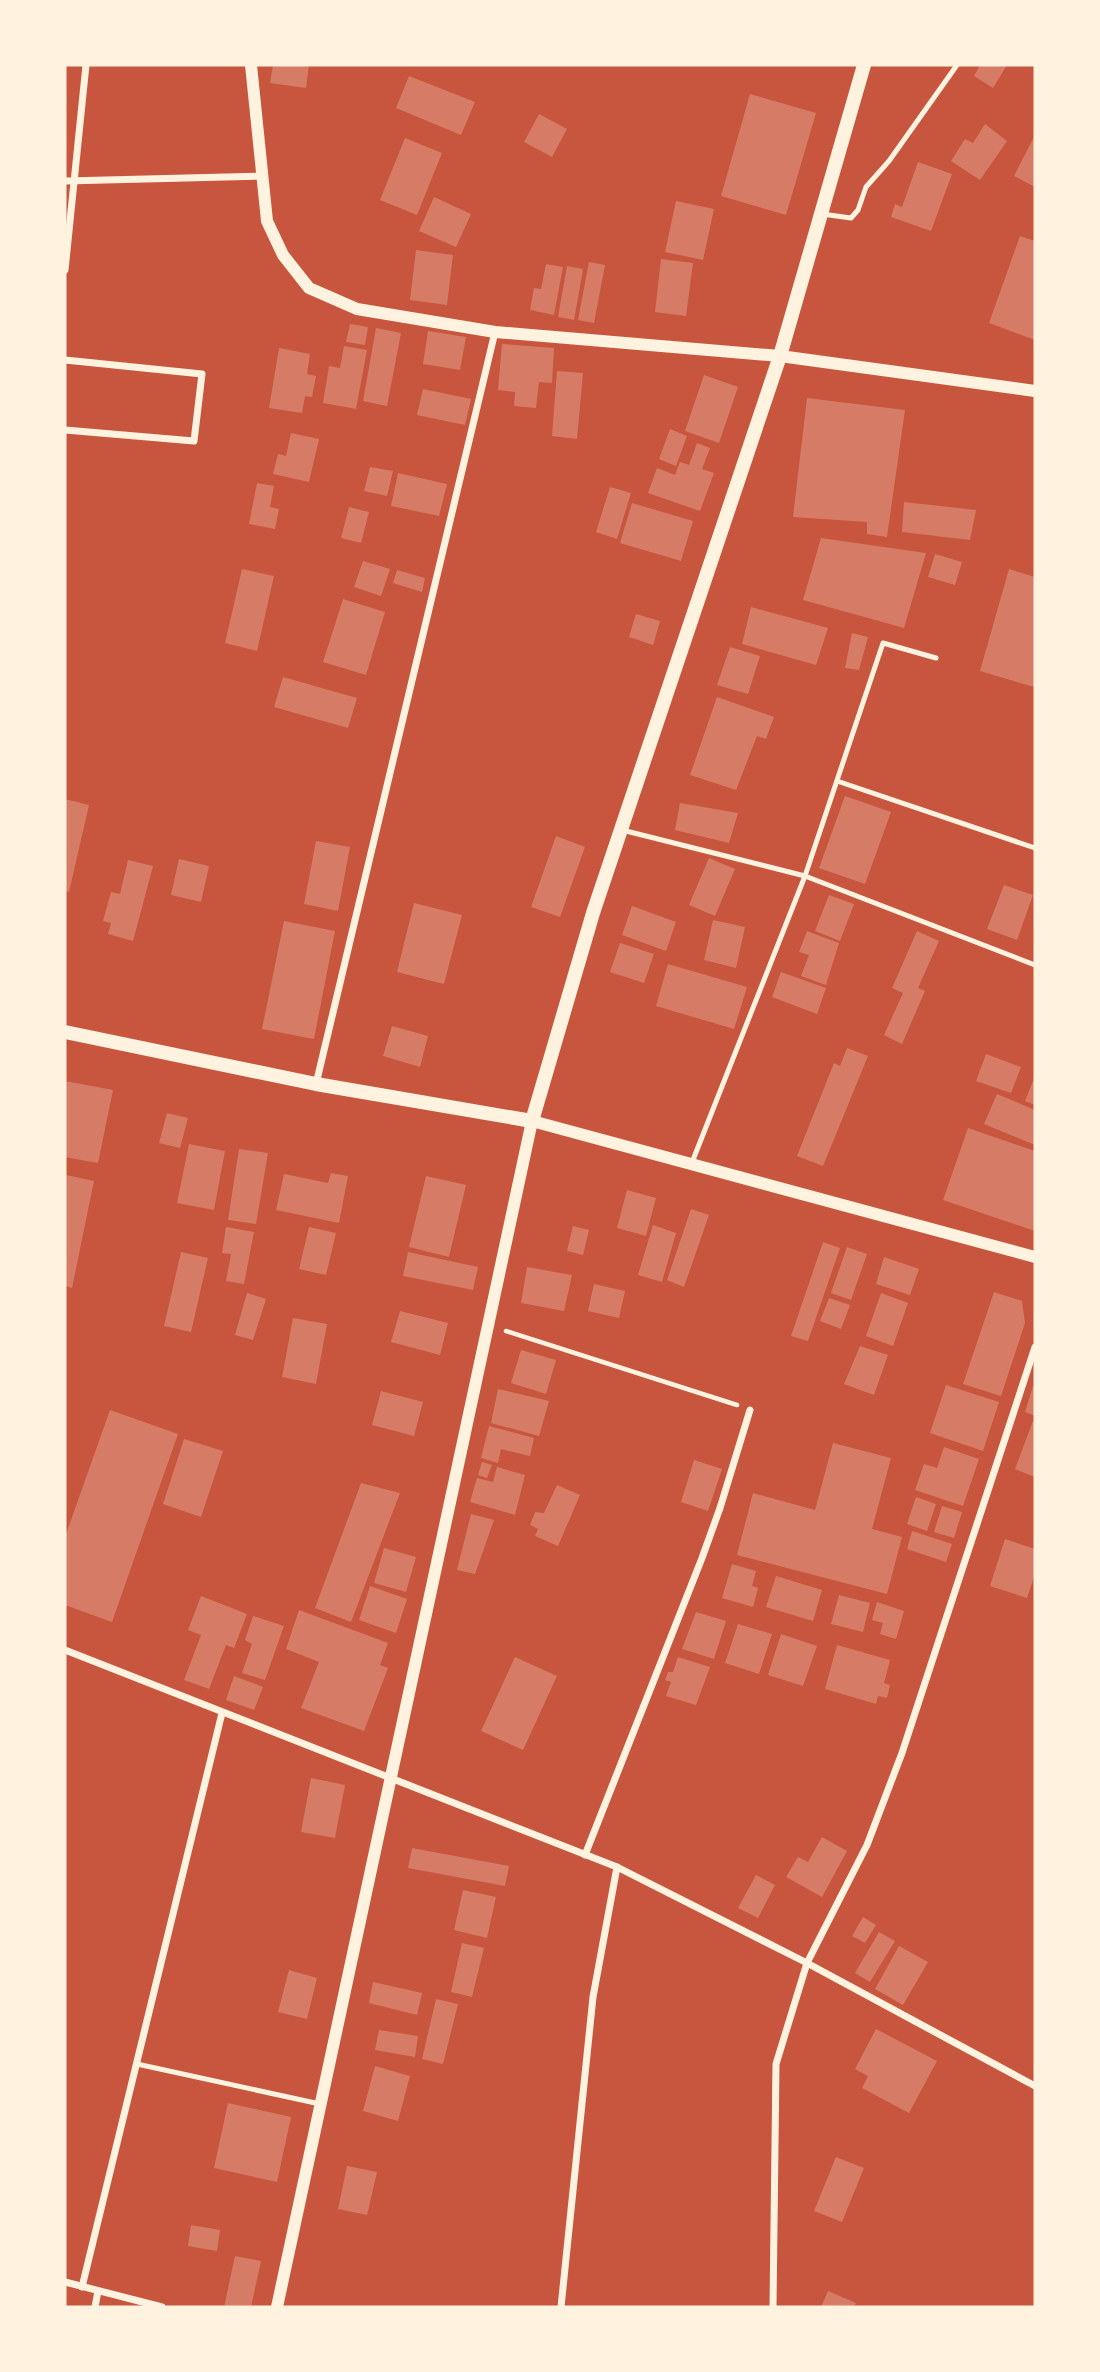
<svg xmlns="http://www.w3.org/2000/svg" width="1100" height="2372" font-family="Quicksand,sans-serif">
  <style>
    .building { fill: #d67c66 }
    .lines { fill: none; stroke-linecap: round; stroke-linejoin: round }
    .path { stroke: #fff3e0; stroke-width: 4.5 }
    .service { stroke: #fff3e0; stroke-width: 5 }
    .minor { stroke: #fff3e0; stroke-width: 7 }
    .tertiary { stroke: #fff3e0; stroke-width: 12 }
    .secondary { stroke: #fff3e0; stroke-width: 14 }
  </style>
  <rect width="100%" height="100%" fill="#c8553d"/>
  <g class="building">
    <polygon points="273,65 309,65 306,88 270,83"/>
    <polygon points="980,65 1007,65 993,88 974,76"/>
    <polygon points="409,76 475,102 461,135 396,108"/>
    <polygon points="750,94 816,113 786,215 721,196"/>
    <polygon points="539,114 567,129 552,157 524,142"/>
    <polygon points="985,124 1007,141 980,180 951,161 965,139 973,143"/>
    <polygon points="1035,135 1035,187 1014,176"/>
    <polygon points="405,138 442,153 417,215 380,200"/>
    <polygon points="918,162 952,174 931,231 891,217 895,204 902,207"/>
    <polygon points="434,197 471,214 456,247 419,231"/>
    <polygon points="676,201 714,209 703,260 665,252"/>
    <polygon points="1020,236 1035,241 1035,340 989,323"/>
    <polygon points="416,250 453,255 447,305 410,300"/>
    <polygon points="661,259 693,263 686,316 655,312"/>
    <polygon points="589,262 605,265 594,323 578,320"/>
    <polygon points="546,264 563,267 554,315 530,310 534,288 541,289"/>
    <polygon points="567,266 583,269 574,320 558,317"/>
    <polygon points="350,324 368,327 365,345 346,342"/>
    <polygon points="376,328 401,333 387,406 363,401"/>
    <polygon points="428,331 466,337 460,370 423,364"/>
    <polygon points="502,344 554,348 552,383 539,382 536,408 514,406 515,392 498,390"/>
    <polygon points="344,346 367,350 356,409 323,403 329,366 340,368"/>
    <polygon points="279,348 310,354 307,374 316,376 312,397 305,396 302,413 269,408"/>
    <polygon points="557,371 583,373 577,439 552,436"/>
    <polygon points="704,375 738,387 719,443 685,431"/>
    <polygon points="423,389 471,399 465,425 417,415"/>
    <polygon points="807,398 905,410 887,537 867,534 867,522 793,517"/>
    <polygon points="670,429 687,436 676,466 659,459"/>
    <polygon points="291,433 319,439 309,482 273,474 278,454 286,456"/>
    <polygon points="697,443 710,448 702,469 714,473 700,511 648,493 657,468 675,475 680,462 689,465"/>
    <polygon points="370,467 393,471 387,496 364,491"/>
    <polygon points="398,473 447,484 439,516 391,506"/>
    <polygon points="257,483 274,486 270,507 279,509 275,529 249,524"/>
    <polygon points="610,487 631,493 617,539 596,532"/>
    <polygon points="904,502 976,510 970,540 902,532"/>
    <polygon points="632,503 693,521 681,561 620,543"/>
    <polygon points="349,507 369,512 361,543 341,538"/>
    <polygon points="821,538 926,553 904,628 803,600"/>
    <polygon points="935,554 962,562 955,585 928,577"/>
    <polygon points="363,561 390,569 381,596 354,587"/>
    <polygon points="242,569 274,576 257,651 225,643"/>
    <polygon points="1009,569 1035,577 1034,687 980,671"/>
    <polygon points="397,570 425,578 422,592 393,583"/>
    <polygon points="343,599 385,612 366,675 323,662"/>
    <polygon points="751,607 828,628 816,665 742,644"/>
    <polygon points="636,614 660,621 653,645 629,637"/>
    <polygon points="852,633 868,637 859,670 845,668"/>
    <polygon points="730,647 760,656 748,694 717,685"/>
    <polygon points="283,677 357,698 348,728 274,707"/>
    <polygon points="717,697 774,717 766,739 757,736 736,790 690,775"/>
    <polygon points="845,796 891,812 865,884 819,868"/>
    <polygon points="65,799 89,805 69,892 65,891"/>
    <polygon points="680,803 738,813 729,843 675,830"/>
    <polygon points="556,836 585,847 560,917 531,907"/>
    <polygon points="316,841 350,847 338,911 304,904"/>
    <polygon points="709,858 735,869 715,916 689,905"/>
    <polygon points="179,859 209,866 201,902 171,895"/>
    <polygon points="128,860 153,866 133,941 108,934 111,923 103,921 111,892 120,894"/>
    <polygon points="1004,885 1033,895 1017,940 987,929"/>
    <polygon points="829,895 854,904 840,941 815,931"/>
    <polygon points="414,903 462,915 444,984 397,972"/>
    <polygon points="632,906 676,922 666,951 622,935"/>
    <polygon points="713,920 745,927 736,968 704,960"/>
    <polygon points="284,921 335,931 314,1039 262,1029"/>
    <polygon points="807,931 839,943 826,985 801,976 809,955 799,952"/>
    <polygon points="917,931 939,941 918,988 925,991 902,1044 884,1035 903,993 892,988"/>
    <polygon points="620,943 654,954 644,983 610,972"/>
    <polygon points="668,964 747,987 734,1029 656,1006"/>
    <polygon points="781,972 826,988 817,1014 772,997"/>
    <polygon points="392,1026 428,1036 420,1067 383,1056"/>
    <polygon points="847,1048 868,1056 823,1166 797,1156 834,1063 840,1066"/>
    <polygon points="986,1054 1021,1067 1011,1093 976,1081"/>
    <polygon points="1035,1076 1035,1105 1025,1101"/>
    <polygon points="65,1081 113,1090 98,1163 65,1157"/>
    <polygon points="997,1094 1035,1110 1035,1145 984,1124"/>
    <polygon points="167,1113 188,1118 180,1148 159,1143"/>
    <polygon points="968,1128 1035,1151 1035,1231 943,1200"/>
    <polygon points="189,1144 225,1151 214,1210 177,1203"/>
    <polygon points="239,1149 268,1153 256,1224 228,1220"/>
    <polygon points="331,1173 348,1176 339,1223 276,1210 284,1174 328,1183"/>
    <polygon points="66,1175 94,1181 72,1288 65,1286"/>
    <polygon points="426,1176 466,1185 449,1257 409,1247"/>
    <polygon points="627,1190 656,1198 646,1236 617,1228"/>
    <polygon points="691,1209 709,1215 684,1287 667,1280"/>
    <polygon points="653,1225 676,1233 662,1282 638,1275"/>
    <polygon points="573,1226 589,1230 583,1255 567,1251"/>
    <polygon points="226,1227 254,1232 244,1284 226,1281 231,1254 222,1253"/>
    <polygon points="309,1227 336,1233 326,1275 299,1269"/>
    <polygon points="823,1242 840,1248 808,1341 791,1336"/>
    <polygon points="847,1247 867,1254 851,1300 831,1293"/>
    <polygon points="181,1252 208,1258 191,1332 164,1326"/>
    <polygon points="408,1252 478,1267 473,1290 403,1276"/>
    <polygon points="884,1257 919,1269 910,1295 876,1284"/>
    <polygon points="527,1267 572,1275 564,1311 521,1303"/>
    <polygon points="594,1284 625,1291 619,1318 588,1311"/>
    <polygon points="994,1292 1022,1301 1025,1323 1001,1396 963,1384"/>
    <polygon points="247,1293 266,1299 253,1340 235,1335"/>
    <polygon points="881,1293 908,1303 893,1346 866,1336"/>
    <polygon points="829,1298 850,1305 841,1329 820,1321"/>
    <polygon points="400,1311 448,1323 440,1355 391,1342"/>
    <polygon points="293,1318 327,1324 316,1384 282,1377"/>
    <polygon points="860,1346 888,1355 874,1395 844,1384"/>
    <polygon points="521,1350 556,1360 546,1394 511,1383"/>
    <polygon points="946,1385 999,1402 983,1451 930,1433"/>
    <polygon points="1033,1386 1035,1387 1035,1416 1025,1412"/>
    <polygon points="498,1389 549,1401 539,1436 491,1423"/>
    <polygon points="381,1391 423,1402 414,1436 372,1425"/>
    <polygon points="110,1410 178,1434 112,1622 65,1605 65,1537"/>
    <polygon points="1033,1421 1035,1422 1035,1477 1015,1469"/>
    <polygon points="489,1426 534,1438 530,1456 501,1449 498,1463 481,1458"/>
    <polygon points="184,1439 223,1451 201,1517 163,1504"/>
    <polygon points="833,1443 891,1458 872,1529 902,1537 887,1594 737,1555 753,1493 815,1510"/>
    <polygon points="944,1447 979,1459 963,1506 915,1490 924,1464 937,1468"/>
    <polygon points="694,1460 722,1469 708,1511 681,1502"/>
    <polygon points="482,1462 492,1465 487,1478 478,1475"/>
    <polygon points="497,1467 525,1475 515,1515 470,1502 477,1478 493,1482"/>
    <polygon points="361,1483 400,1493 351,1622 315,1608"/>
    <polygon points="557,1485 580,1495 558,1546 535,1536 538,1529 530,1525 535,1512 544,1513"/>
    <polygon points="916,1497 936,1504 927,1531 907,1524"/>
    <polygon points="942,1506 962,1512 954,1538 934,1532"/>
    <polygon points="471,1514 494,1520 475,1574 457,1570"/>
    <polygon points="912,1531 952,1544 946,1562 907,1549"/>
    <polygon points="1005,1539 1035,1549 1035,1574 1027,1598 990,1586"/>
    <polygon points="384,1548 416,1557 406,1592 374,1583"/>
    <polygon points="732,1564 756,1571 752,1586 758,1588 753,1607 722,1598"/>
    <polygon points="776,1576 822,1590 813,1621 766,1607"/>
    <polygon points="370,1586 407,1599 396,1633 359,1620"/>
    <polygon points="839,1595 870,1603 863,1632 831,1624"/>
    <polygon points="201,1596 247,1614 234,1648 226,1645 209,1689 184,1680 201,1635 188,1630"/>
    <polygon points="877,1602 904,1611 896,1639 880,1634 883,1623 872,1620"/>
    <polygon points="299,1610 388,1643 380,1665 388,1668 364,1731 301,1708 319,1662 286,1649"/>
    <polygon points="696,1612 726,1621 714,1659 682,1649"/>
    <polygon points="253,1616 284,1626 265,1680 242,1673 252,1644 245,1640"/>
    <polygon points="738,1624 772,1634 759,1674 725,1663"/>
    <polygon points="781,1634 817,1646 803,1686 768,1675"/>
    <polygon points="837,1645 890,1660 884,1683 890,1685 887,1698 878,1696 876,1704 825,1689"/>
    <polygon points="515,1657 557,1676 523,1750 481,1731"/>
    <polygon points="678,1657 710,1667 696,1705 666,1696 671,1682 665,1680 668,1672 673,1672"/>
    <polygon points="234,1676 263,1687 254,1710 226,1700"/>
    <polygon points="311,1778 345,1785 335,1838 301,1832"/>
    <polygon points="822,1837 847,1851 822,1897 786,1877 798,1857 808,1862"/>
    <polygon points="412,1848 509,1866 505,1886 408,1868"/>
    <polygon points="756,1875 775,1885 758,1918 738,1908"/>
    <polygon points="463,1890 496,1897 487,1938 454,1930"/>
    <polygon points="863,1917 876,1925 865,1943 852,1936"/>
    <polygon points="879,1932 895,1941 870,1982 855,1973"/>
    <polygon points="462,1943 484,1948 472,1997 451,1992"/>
    <polygon points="899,1946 928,1962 903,2005 875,1989"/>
    <polygon points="289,1970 317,1978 307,2019 278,2012"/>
    <polygon points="373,1982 422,1993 417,2015 369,2003"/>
    <polygon points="436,1999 458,2004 443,2064 422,2059"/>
    <polygon points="876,2029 937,2061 909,2113 862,2088 868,2076 855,2069"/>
    <polygon points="379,2030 418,2036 415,2057 375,2050"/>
    <polygon points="375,2066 410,2076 398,2121 363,2111"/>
    <polygon points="228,2103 291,2117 277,2182 214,2168"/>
    <polygon points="836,2157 864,2168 842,2222 814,2211"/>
    <polygon points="347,2166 377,2172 367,2215 338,2209"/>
    <polygon points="191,2225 220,2230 217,2251 188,2246"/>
    <polygon points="235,2256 261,2261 251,2307 224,2307"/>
    <polygon points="828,2291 856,2303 854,2307 821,2307"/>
  </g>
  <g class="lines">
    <polyline class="path" points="506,1331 737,1405"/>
    <g class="service">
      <polyline points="822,214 851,218 858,210 866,187 889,161 957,65"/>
      <polyline points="837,781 1035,848"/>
      <polyline points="622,830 805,876 1035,965"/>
      <polyline points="691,1165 805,876 883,643 936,658"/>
      <polyline points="137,2064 320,2104"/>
    </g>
    <g class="minor">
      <polyline points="65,181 261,176"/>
      <polyline points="65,270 86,65"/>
      <polyline points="65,360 202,374 194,441 65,430"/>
      <polyline points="316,1084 495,332"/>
      <polyline points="65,1650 617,1867 807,1963 1035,2086"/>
      <polyline points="585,1855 702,1558 720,1508 750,1410"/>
      <polyline points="65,2282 162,2307"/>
      <polyline points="82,2287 222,1713"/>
      <polyline points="95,2307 98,2291"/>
      <polyline points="561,2307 593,1997 617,1867"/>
      <polyline points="773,2307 776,2064 807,1963 867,1845 902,1753 1035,1347"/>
    </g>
    <g class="tertiary">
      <polyline points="251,65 267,221 283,255 309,288 357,309 495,332 780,356 1035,391"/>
      <polyline points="277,2307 532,1121 1035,1257"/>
    </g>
    <polyline class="secondary" points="65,1032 316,1084 532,1121 593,913 780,356 864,65"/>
  </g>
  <rect width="1100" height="2372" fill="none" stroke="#fff3e0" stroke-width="133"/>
</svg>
